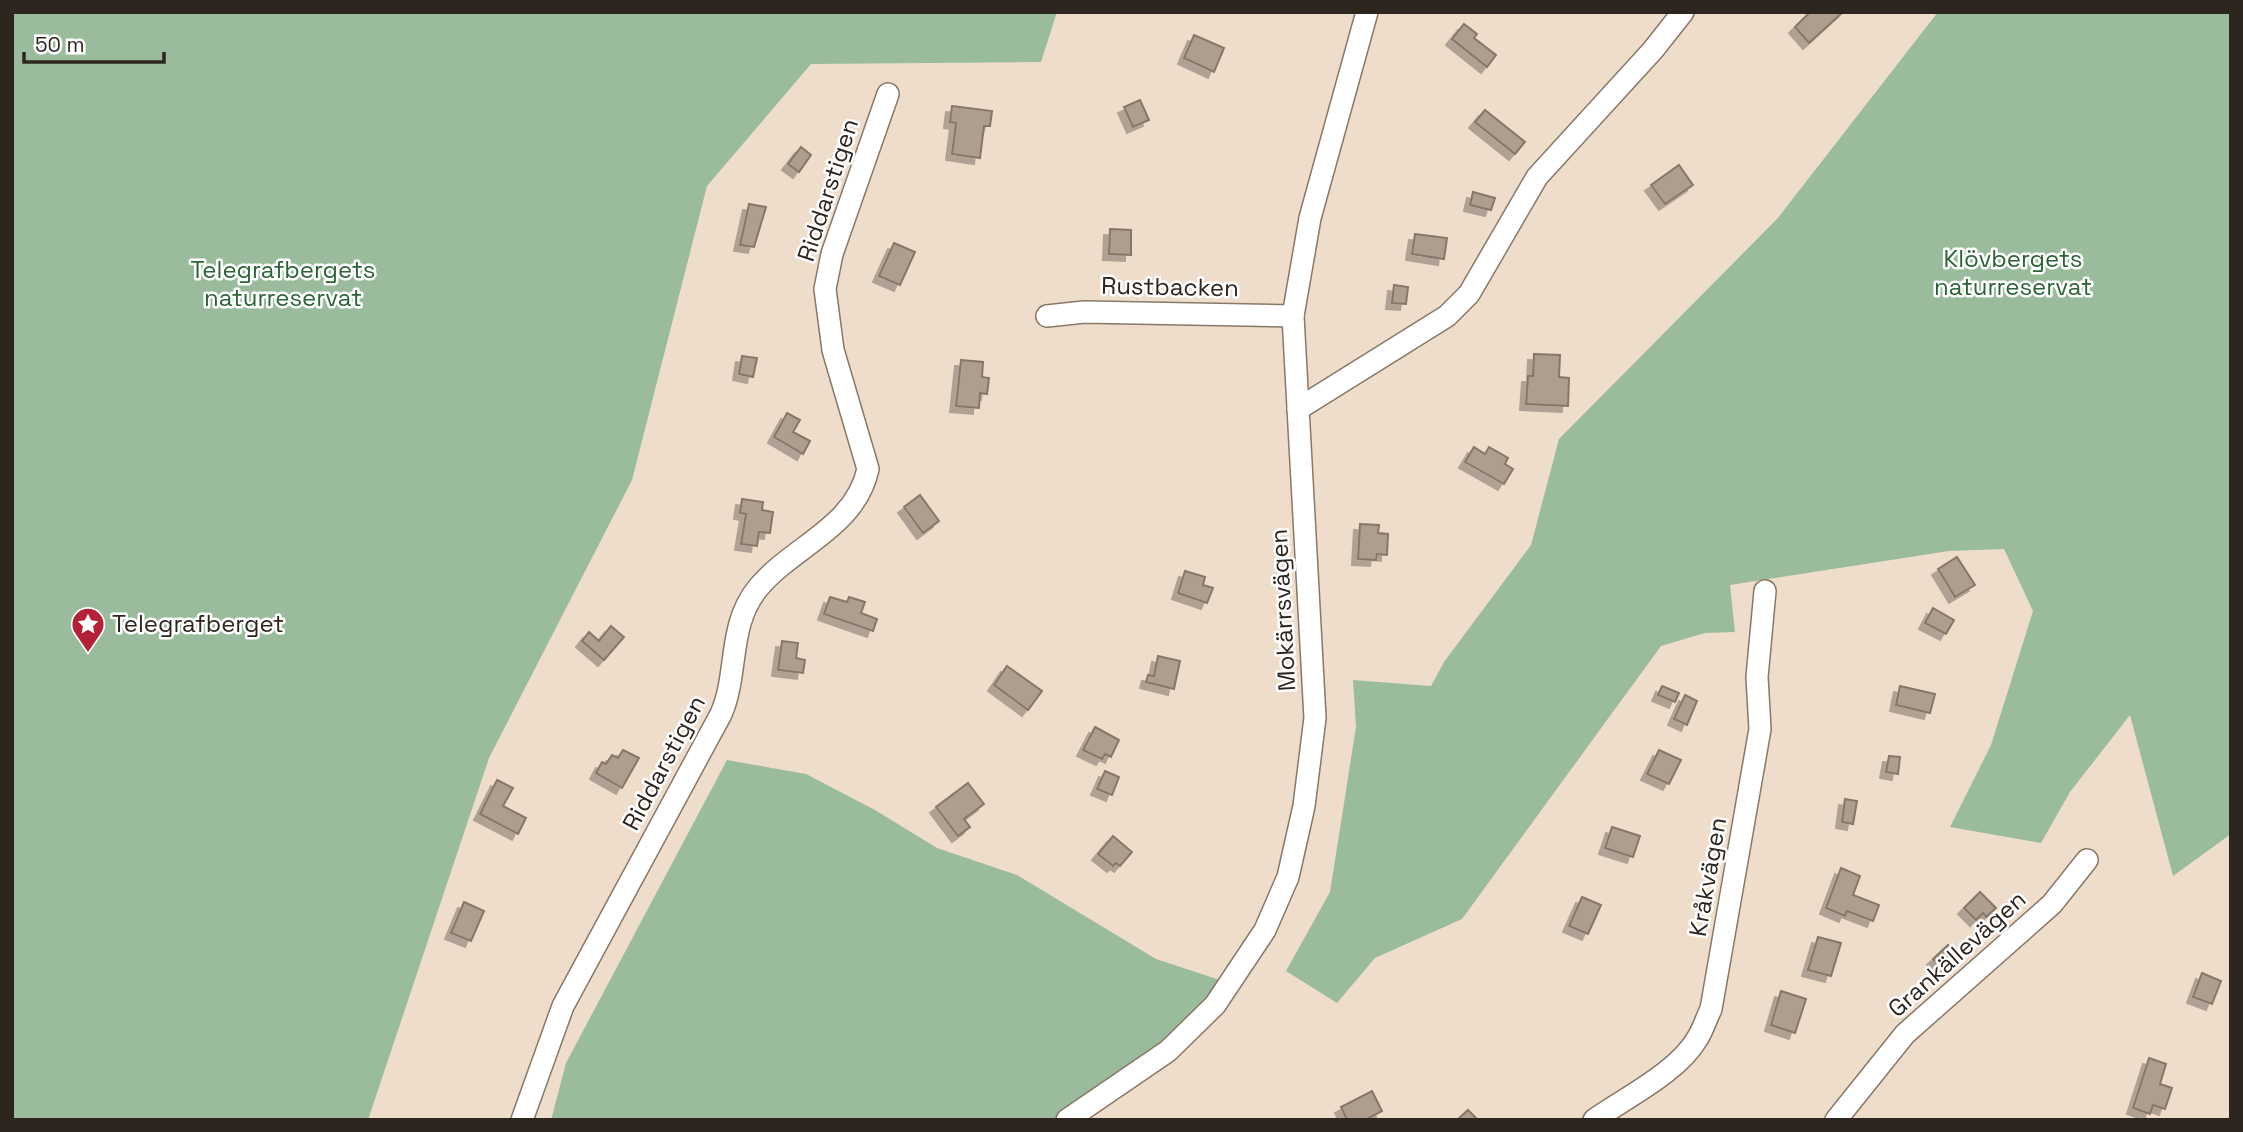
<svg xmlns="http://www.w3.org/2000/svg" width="2243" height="1132" font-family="'Space Grotesk',sans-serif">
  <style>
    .green { fill: #9abc9d }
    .building { fill: #ae9e8d; stroke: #877767; stroke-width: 2; filter: url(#shadow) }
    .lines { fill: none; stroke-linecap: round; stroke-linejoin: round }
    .minor-casing { stroke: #887868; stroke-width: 24 }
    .minor { stroke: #fff; stroke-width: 21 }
    .labels { text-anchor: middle; stroke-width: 5; stroke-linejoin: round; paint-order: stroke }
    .street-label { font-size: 24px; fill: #2c261f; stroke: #fff }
    .park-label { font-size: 24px; fill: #2d6436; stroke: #fff }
    .poi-label { font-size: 24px; fill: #2c261f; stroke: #fff; text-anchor: start }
  </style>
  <defs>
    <filter id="shadow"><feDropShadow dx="-6" dy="6" stdDeviation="0" flood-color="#0004"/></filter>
  </defs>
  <rect width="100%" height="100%" fill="#efddcb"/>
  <g class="green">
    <polygon points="12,12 1057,12 1041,62 811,64 707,186 632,480 489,758 368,1120 12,1120"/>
    <polygon points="1938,12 2231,12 2231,834 2173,876 2130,715 2070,792 2041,843 1950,827 1991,745 2033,611 2004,549 1949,551 1730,585 1735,632 1705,633 1661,646 1462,919 1375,958 1337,1003 1286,971 1330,892 1356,727 1353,680 1431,686 1444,662 1531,545 1559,439 1777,219"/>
    <polygon points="727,760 806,774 875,810 937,848 1017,875 1156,959 1220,980 1225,986 1165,1046 1062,1120 551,1120 566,1063"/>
  </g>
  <g class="building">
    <polygon points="1810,12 1843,12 1809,43 1795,27"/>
    <polygon points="1464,24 1477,34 1474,38 1496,55 1487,67 1452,39"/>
    <polygon points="1194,35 1224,48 1214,72 1184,58"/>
    <polygon points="1140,100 1149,120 1133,127 1124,107"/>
    <polygon points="952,106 992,111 990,126 984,126 980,158 952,154 956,123 950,122"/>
    <polygon points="1485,110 1525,142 1515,154 1475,122"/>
    <polygon points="801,147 811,155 799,172 788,164"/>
    <polygon points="1679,165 1693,185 1665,204 1651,185"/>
    <polygon points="1473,192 1495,198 1491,210 1470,205"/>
    <polygon points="749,204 766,207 754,247 740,245"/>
    <polygon points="1110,229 1131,230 1131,255 1109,254"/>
    <polygon points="1415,234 1447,238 1444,259 1412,254"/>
    <polygon points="894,243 915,252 900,285 879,276"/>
    <polygon points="1394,285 1408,287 1406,304 1392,303"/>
    <polygon points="1534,354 1560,355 1559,377 1569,378 1568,406 1526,404 1528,376 1533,376"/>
    <polygon points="742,356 757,358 753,377 739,374"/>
    <polygon points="961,360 983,362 982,377 989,378 987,394 980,393 979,408 956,406"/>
    <polygon points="787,413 800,420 793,432 810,441 803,454 774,437"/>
    <polygon points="1474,447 1485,454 1489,447 1508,458 1505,464 1513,469 1504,484 1465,462"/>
    <polygon points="920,495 939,521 923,533 904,507"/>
    <polygon points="742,499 763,502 762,510 773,512 770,533 759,532 757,546 741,544 746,514 740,513"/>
    <polygon points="1360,524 1379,525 1378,533 1388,534 1387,555 1377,554 1376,560 1358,559"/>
    <polygon points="1957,557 1975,585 1955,597 1938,569"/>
    <polygon points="1185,571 1205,577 1203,585 1213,588 1207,603 1178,593"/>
    <polygon points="830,597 847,602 849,597 865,602 861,613 877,619 873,631 824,614"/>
    <polygon points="1933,608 1954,620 1946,634 1925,623"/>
    <polygon points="611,626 624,637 604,660 582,641 589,632 599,641"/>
    <polygon points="782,641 798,643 796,658 805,660 803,673 778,670"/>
    <polygon points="1158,656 1180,661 1174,689 1146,682 1148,675 1154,676"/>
    <polygon points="1007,666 1042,691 1028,710 994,685"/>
    <polygon points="1662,686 1679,693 1675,702 1658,695"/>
    <polygon points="1900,686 1935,694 1930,713 1896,705"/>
    <polygon points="1685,695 1697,701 1687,725 1674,719"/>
    <polygon points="1095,727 1119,740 1111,757 1105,754 1102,759 1083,750"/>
    <polygon points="623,750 639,758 622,788 596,773 602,762 606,764 612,755 618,758"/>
    <polygon points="1659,750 1681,760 1669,784 1647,774"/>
    <polygon points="1889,756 1900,757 1898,774 1886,772"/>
    <polygon points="1105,771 1119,777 1112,795 1097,789"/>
    <polygon points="497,780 513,788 503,806 526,818 518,834 480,814"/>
    <polygon points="968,783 984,804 964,819 970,827 958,836 936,807"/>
    <polygon points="1845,799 1857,801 1853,824 1842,822"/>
    <polygon points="1612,827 1640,836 1633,857 1605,848"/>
    <polygon points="1113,836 1132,852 1120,866 1116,863 1113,866 1098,854"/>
    <polygon points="1841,868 1860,876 1853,895 1879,905 1873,921 1847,911 1845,916 1826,908"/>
    <polygon points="1980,892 1996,908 1986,917 1983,913 1976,920 1964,908"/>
    <polygon points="1582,897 1601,905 1588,934 1569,926"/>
    <polygon points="464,902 484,911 471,941 451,933"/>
    <polygon points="1818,937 1841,943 1831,976 1808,970"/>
    <polygon points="1948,945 1959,957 1944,971 1933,959"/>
    <polygon points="2202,973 2221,981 2212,1004 2193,997"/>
    <polygon points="1781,991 1806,999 1795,1033 1771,1025"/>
    <polygon points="2149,1058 2166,1064 2160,1084 2172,1088 2165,1109 2153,1105 2150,1114 2133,1108"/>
    <polygon points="1372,1091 1382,1111 1365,1120 1347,1120 1341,1107"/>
    <polygon points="1468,1110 1478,1120 1457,1120"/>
  </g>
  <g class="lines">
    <defs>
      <g id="minor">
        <polyline points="1047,316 1084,312 1293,316"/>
        <polyline points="1298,409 1447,316 1469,294 1537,177 1653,50 1683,12"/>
        <path d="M522,1120L563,1006L721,714C739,673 727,626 758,588C794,545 855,528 868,469L833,350L825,289L832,254L888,94"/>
        <polyline points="1067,1120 1168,1051 1215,1005 1265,930 1288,877 1304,806 1315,718 1293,316 1310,218 1367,12"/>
        <path d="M1594,1120C1625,1098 1678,1072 1697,1039C1703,1030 1706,1019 1711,1009L1760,729L1757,677L1765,591"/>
        <polyline points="1836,1120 1905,1034 2052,904 2087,860"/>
      </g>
    </defs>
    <use href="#minor" class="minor-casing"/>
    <use href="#minor" class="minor"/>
  </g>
  <defs>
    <symbol id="sight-pin" viewBox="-11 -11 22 30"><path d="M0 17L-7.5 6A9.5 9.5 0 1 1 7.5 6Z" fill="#b42136" stroke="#fff"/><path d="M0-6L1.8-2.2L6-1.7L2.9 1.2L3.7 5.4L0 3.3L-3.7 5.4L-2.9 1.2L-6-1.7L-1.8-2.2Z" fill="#fff"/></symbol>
  </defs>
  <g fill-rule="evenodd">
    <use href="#sight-pin" x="69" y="605" width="38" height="52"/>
  </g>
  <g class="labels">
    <g class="street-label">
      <text transform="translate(828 190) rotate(-72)" y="8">Riddarstigen</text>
      <text transform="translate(1170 287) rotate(1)" y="8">Rustbacken</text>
      <text transform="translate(1283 610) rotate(-93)" y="8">Mokärrsvägen</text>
      <text transform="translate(664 763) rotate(-62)" y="8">Riddarstigen</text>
      <text transform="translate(1708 877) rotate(-80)" y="8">Kråkvägen</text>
      <text transform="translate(1957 954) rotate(-42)" y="8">Grankällevägen</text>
    </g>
    <g class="park-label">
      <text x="2013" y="267">Klövbergets<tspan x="2013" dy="28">naturreservat</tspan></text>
      <text x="283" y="278">Telegrafbergets<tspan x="283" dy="28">naturreservat</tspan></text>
    </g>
    <g class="poi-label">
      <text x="112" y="632">Telegrafberget</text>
    </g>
  </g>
  <rect width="2243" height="1132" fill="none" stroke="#2c261f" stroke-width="28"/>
  <path d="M24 52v10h140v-10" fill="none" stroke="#2c261f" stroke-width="3.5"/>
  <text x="35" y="52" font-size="21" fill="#2c261f" stroke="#ffffff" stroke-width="5" paint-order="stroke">50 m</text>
</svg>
